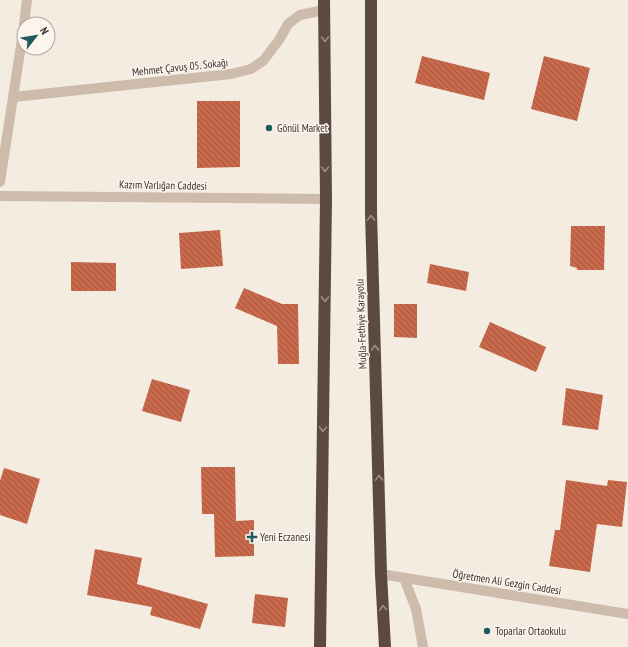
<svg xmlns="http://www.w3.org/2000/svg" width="628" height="647" font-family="'PT Sans Narrow',sans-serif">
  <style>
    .building { fill: url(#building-back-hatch) }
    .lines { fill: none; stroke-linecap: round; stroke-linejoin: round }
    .minor { stroke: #cdbbac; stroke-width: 10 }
    .highway { stroke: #5c4a42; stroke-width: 12 }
    .oneway { stroke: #9c8e87 }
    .poi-dot { fill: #1f5a5e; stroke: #fbf5ee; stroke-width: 1.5 }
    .labels { text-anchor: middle; stroke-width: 3; stroke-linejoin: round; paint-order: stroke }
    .street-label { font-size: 11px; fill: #3b302b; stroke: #fbf5ee }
    .poi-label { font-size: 11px; fill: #3b302b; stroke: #fbf5ee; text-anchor: start }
  </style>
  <defs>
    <pattern id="building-back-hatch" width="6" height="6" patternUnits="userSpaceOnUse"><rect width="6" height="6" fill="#c8694b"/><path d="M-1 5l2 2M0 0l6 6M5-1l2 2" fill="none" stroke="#a4573f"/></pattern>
  </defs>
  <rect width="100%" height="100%" fill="#f4ebe1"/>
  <g class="building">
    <polygon points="422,56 490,73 484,100 415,83"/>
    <polygon points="544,56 590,68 577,121 531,109"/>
    <polygon points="197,101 240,101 240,167 197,168"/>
    <polygon points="571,226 605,226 604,270 577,270 577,268 570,266"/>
    <polygon points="220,230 223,266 181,269 179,233"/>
    <polygon points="71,262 116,263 116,291 71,291"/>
    <polygon points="430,264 469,272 466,291 427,283"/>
    <polygon points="244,288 282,304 298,304 299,364 278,364 277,326 235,308"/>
    <polygon points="394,304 417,304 417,338 394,337"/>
    <polygon points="490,322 546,347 536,372 479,347"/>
    <polygon points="152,379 190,390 181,422 142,411"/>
    <polygon points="566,388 603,395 598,430 562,425"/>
    <polygon points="201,467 235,467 236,521 254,520 254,556 215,557 214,514 202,514"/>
    <polygon points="4,468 40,479 27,524 0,515 0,481"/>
    <polygon points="566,480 607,486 608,480 627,482 622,527 597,524 590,572 549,566 555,530 560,530"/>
    <polygon points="95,549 142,558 137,584 208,604 200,629 150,615 152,607 87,595"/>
    <polygon points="255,594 288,598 285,627 252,623"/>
  </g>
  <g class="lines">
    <g class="minor">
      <polyline points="24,24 27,0"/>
      <polyline points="13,97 231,74 251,69 263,61 279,40 288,24 300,15 324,10"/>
      <polyline points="0,182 24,26"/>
      <polyline points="0,196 326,199"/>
      <polyline points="381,574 628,614"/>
      <polyline points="404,578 416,609 423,647"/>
    </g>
    <g class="highway">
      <polyline points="371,0 371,212 381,574 385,647"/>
      <polyline points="320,647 326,199 324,0"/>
    </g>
  </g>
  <defs><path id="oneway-chevron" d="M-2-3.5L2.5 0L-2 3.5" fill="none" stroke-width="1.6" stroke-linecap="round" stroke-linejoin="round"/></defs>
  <g class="oneway">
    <use href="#oneway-chevron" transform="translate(325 39) rotate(90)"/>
    <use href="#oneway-chevron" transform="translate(325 169) rotate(90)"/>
    <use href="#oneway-chevron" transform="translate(371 218) rotate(-92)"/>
    <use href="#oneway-chevron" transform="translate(325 299) rotate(91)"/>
    <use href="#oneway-chevron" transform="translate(375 348) rotate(-92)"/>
    <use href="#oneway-chevron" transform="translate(323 429) rotate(91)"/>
    <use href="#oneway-chevron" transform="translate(379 478) rotate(-92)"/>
    <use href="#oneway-chevron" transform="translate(383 608) rotate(-93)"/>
  </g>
  <g class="poi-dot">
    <circle cx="269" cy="128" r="4"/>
    <path d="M250 531h4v4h4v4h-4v4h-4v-4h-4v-4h4z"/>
    <circle cx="487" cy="631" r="4"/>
  </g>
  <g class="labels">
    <g class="street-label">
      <text transform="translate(180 67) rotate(-6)" y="4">Mehmet Çavuş 05. Sokağı</text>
      <text transform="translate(163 185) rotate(1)" y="4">Kazım Varlığan Caddesi</text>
      <text transform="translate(361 324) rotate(-92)" y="4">Muğla-Fethiye Karayolu</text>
      <text transform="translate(507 582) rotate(9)" y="4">Öğretmen Ali Gezgin Caddesi</text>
    </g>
    <g class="poi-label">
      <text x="277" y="132">Gönül Market</text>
      <text x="260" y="541">Yeni Eczanesi</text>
      <text x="495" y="635">Toparlar Ortaokulu</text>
    </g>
  </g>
  <g transform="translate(36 36) rotate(59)"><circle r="19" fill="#fbf5ee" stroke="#aea6a0"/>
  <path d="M0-3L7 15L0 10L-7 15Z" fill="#1f5a5e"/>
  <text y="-6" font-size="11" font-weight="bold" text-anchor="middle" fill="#3b302b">N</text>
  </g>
</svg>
